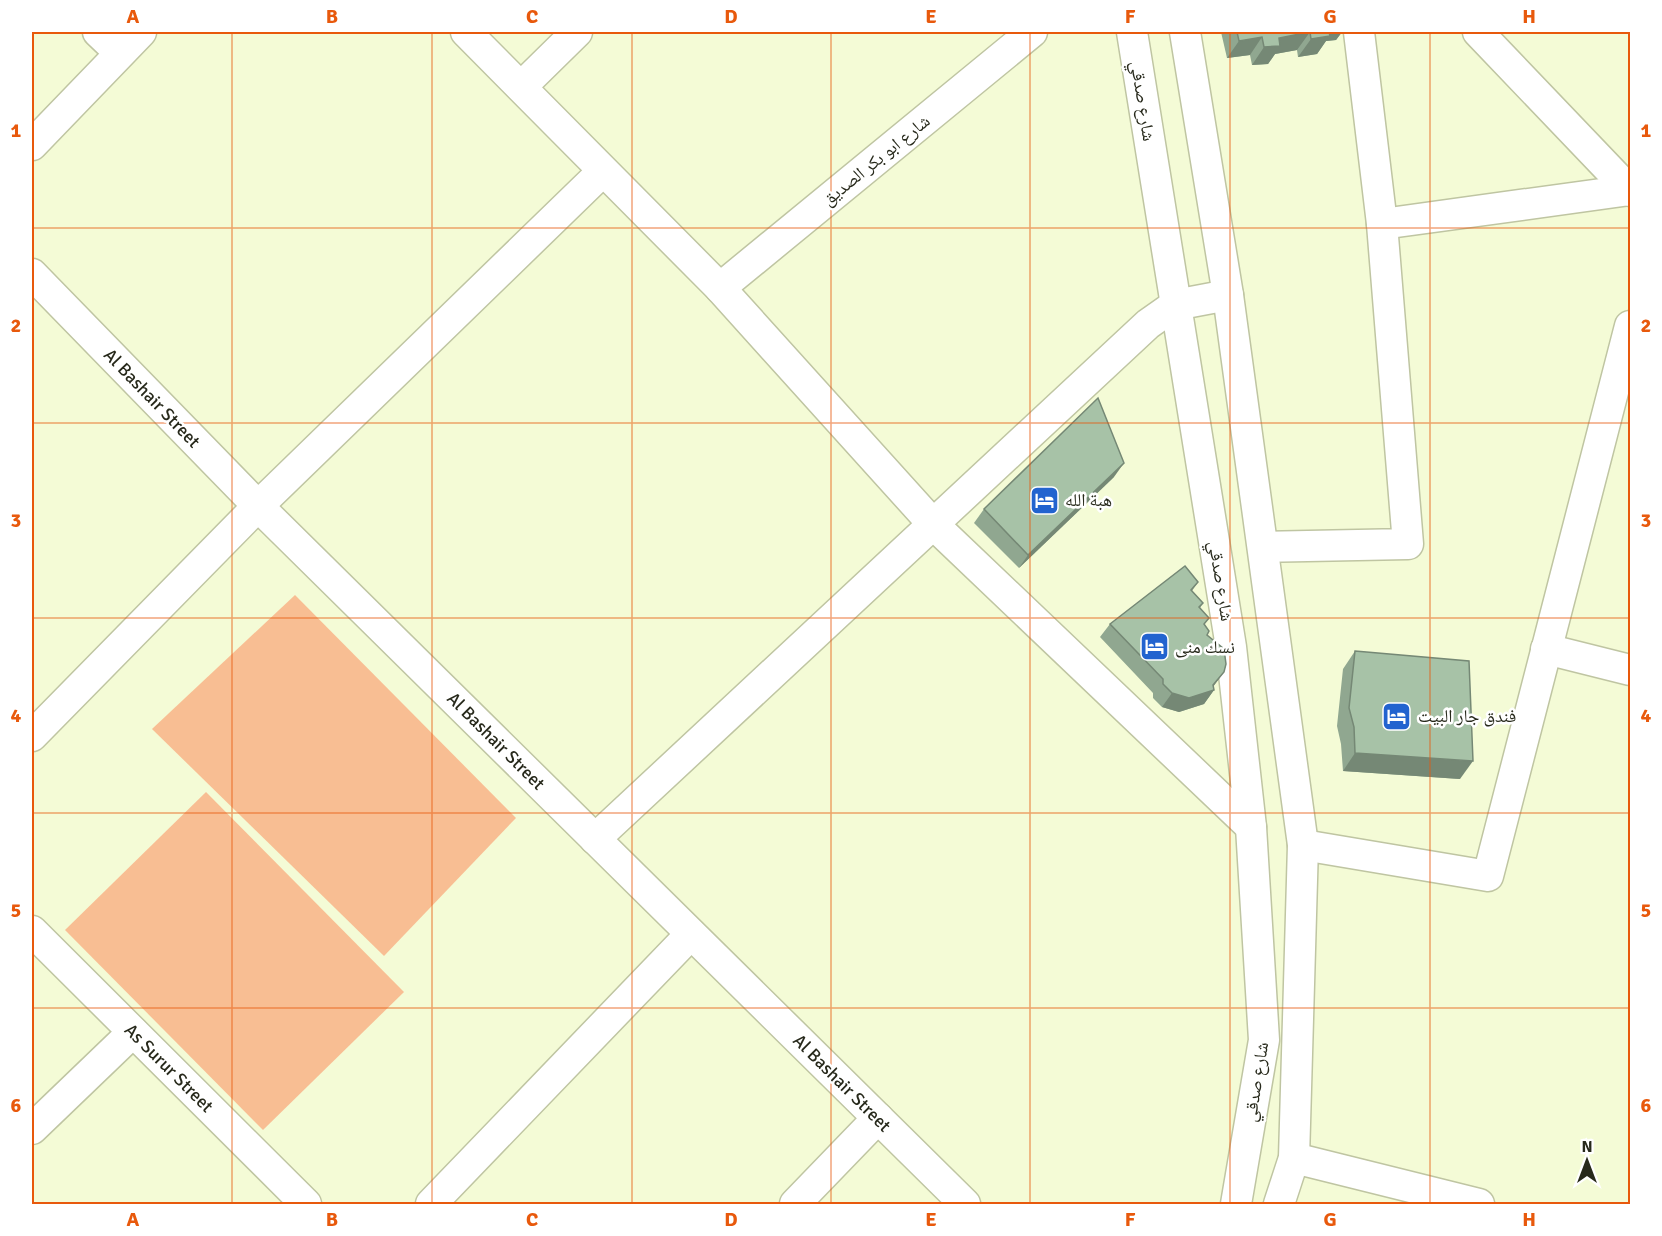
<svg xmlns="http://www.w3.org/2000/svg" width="1662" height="1236" font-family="Signika,'Noto Naskh Arabic',sans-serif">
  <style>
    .green { fill: #f8be93 }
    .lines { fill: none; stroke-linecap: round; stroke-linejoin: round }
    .minor-casing { stroke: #bfc5a2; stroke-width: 33 }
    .minor { stroke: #fff; stroke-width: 30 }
    .wall { fill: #90a790 }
    .shaded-wall { fill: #758875 }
    .building { fill: #a7c2a7; stroke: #758875; stroke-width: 1.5 }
    .grid { fill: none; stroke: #e8590c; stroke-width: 1.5; stroke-opacity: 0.55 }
    .labels { text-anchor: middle; stroke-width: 5; stroke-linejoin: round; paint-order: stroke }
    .street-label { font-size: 18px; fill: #27291b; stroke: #fff }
    .poi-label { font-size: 18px; fill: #27291b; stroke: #fff; text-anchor: start }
    .neatline { fill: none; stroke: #e8590c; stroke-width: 2 }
    .grid-label { font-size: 20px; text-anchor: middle; font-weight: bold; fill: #e8590c }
  </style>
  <rect width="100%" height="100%" fill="#f4fbd6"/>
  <g class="green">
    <polygon points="295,595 516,818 384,956 152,729"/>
    <polygon points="206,792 404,992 263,1130 65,930"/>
  </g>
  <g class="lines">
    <defs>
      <g id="minor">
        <polyline points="98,32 120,53"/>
        <polyline points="466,32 720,288 933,524 1251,827"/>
        <polyline points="1132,32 1231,647 1251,827 1264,1040 1236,1204"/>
        <polyline points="1185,32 1228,295 1303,845 1294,1158 1279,1204"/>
        <polyline points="1478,32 1630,191"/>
        <polyline points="521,87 577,32"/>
        <polyline points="32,145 141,32"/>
        <polyline points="1382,224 1630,190"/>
        <polyline points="32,274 258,506 965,1204"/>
        <polyline points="720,288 1032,32"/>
        <polyline points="1263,547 1408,544 1382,224 1359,32"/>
        <polyline points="1546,649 1630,670"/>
        <polyline points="32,736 258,506 603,171"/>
        <polyline points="595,839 1148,324 1175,305 1228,295"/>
        <polyline points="1303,845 1488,876 1630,326"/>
        <polyline points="32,931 306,1204"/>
        <polyline points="32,1129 133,1032"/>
        <polyline points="1294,1158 1479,1204"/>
        <polyline points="431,1204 691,934"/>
        <polyline points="795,1204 878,1118"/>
      </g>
    </defs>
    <use href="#minor" class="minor-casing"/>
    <use href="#minor" class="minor"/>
  </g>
  <g class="wall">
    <polygon points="1221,32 1342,32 1336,40 1326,41 1317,54 1298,57 1297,50 1275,54 1268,64 1252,65 1250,55 1227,58"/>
    <polygon points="1114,477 1019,568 974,523 984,509"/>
    <polygon points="1198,582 1192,591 1203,603 1200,608 1207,635 1214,690 1204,704 1179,712 1162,707 1153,698 1153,693 1100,637 1110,624"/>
    <polygon points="1355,651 1460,779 1343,771 1341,744 1337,726 1343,669"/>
  </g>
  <g class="shaded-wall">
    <polygon points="1310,32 1297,50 1275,54 1268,64 1252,65 1264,47 1279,38"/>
    <polygon points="1323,32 1342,32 1336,40 1326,41 1317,54 1298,57 1311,39"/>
    <polygon points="1262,37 1250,55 1227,58 1239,41"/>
    <polygon points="1124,463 1114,477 1019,568 1028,555"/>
    <polygon points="1224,672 1210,691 1214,690 1204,704 1179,712 1162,707 1172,693 1213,685"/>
    <polygon points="1355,753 1473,761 1460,779 1343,771"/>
  </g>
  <g class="building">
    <polygon points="1237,32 1329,32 1330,36 1311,39 1310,32 1279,38 1280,46 1264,47 1262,37 1239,41"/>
    <polygon points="1098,398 1124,463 1028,555 984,509"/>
    <polygon points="1185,566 1198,582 1191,590 1203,603 1199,607 1209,618 1204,624 1209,631 1207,635 1224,649 1226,664 1224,672 1213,685 1214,690 1189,698 1172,693 1163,684 1163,679 1110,624"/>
    <polygon points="1355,651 1469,661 1473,761 1355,753 1354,727 1349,708"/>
  </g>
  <path class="grid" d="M232,32V1204M432,32V1204M632,32V1204M831,32V1204M1030,32V1204M1230,32V1204M1430,32V1204M32,228H1630M32,423H1630M32,618H1630M32,813H1630M32,1008H1630"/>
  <defs>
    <symbol id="hotel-square" viewBox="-11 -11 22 22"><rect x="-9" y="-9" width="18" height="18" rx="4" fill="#2263cf" stroke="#fff"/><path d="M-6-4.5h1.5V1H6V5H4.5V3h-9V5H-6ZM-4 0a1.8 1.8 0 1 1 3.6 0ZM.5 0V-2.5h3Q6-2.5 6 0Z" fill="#fff"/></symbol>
  </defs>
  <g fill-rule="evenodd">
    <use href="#hotel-square" x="1028" y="484" width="33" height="33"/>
    <use href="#hotel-square" x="1138" y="630" width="33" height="33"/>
    <use href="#hotel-square" x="1380" y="700" width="33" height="33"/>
  </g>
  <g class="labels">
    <g class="street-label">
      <text transform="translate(1143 101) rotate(81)" y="6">شارع صدقي</text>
      <text transform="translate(876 160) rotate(-39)" y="6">شارع ابو بكر الصديق</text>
      <text transform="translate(152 398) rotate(46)" y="6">Al Bashair Street</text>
      <text transform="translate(1221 581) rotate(81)" y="6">شارع صدقي</text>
      <text transform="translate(496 741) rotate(45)" y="6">Al Bashair Street</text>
      <text transform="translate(169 1068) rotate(45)" y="6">As Surur Street</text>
      <text transform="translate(1256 1082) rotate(-81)" y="6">شارع صدقي</text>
      <text transform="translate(842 1083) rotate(45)" y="6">Al Bashair Street</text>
    </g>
    <g class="poi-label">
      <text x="1065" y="506">هبة الله</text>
      <text x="1175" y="653">نسك منى</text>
      <text x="1418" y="722">فندق جار البيت</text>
    </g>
  </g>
  <rect width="1662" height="1236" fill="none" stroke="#ffffff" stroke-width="66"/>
  <g transform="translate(1587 1161)" stroke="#ffffff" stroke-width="4.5" paint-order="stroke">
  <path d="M0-4.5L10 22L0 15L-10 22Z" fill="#27291b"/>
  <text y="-9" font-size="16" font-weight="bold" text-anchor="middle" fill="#27291b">N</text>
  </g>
  <rect x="33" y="33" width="1596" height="1170" class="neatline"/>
  <g class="grid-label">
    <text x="133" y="23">A</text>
    <text x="332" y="23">B</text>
    <text x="532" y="23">C</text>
    <text x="731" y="23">D</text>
    <text x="931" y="23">E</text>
    <text x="1130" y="23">F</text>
    <text x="1330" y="23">G</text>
    <text x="1529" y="23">H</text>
    <text x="16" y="137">1</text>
    <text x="1646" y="137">1</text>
    <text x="16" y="332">2</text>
    <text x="1646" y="332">2</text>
    <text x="16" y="527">3</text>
    <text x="1646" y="527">3</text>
    <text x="16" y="722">4</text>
    <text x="1646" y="722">4</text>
    <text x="16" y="917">5</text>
    <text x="1646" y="917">5</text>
    <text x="16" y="1112">6</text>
    <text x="1646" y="1112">6</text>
    <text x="133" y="1226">A</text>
    <text x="332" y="1226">B</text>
    <text x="532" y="1226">C</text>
    <text x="731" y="1226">D</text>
    <text x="931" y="1226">E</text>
    <text x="1130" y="1226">F</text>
    <text x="1330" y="1226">G</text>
    <text x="1529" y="1226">H</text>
  </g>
</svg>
